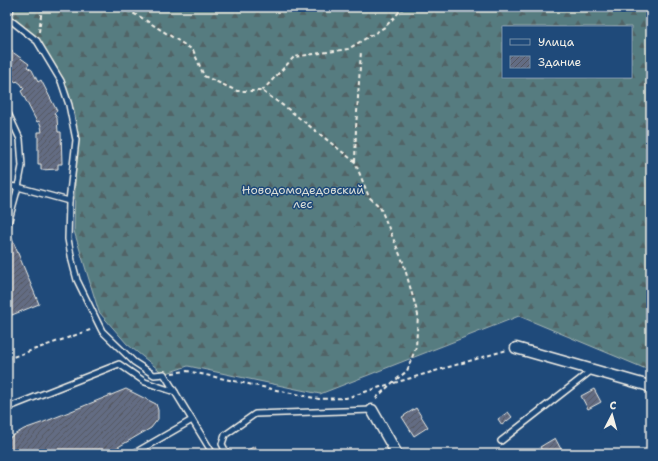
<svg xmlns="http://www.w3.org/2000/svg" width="658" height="461" font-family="'Shantell Sans',sans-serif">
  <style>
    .forest { fill: url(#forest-firs); stroke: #a6b6b4; fill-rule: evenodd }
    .building { fill: url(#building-hatch); stroke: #f4f1e8 }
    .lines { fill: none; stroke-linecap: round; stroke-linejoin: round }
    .lane-casing { stroke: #f4f1e8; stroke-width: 8 }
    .street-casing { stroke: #f4f1e8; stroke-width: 13 }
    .path { stroke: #f4f1e8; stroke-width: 2; stroke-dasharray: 4 3; stroke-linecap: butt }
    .lane { stroke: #1f4a7a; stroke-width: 5 }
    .street { stroke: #1f4a7a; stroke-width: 10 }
    .labels { text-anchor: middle; stroke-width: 3; stroke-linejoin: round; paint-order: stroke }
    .park-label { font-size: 12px; fill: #dcdfd8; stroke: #1f4a7a }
  </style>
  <defs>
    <pattern id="forest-firs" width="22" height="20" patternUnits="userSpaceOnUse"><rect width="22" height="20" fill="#577b80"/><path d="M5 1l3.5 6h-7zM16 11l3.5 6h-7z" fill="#516466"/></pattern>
    <pattern id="building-hatch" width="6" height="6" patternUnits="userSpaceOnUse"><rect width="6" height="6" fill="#636c83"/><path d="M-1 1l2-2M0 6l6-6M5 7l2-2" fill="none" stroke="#555861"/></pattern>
  </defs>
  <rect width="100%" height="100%" fill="#1f4a7a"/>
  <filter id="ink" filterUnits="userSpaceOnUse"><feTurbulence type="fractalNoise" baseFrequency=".025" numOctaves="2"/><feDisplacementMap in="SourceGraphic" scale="8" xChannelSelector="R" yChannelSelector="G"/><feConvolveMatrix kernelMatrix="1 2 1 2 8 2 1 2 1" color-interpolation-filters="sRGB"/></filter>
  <g filter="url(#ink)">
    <path class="forest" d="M7,7H651V371L519,316L320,394L188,366L164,374L127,344L99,312L74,231L76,140L69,105L37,41L7,20ZM503,27H631V77H503Z"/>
    <g class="building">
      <polygon points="7,48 29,64 27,67 32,70 38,82 41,80 57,111 54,113 57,118 58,132 61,132 62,164 58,164 58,169 41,170 41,164 38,164 38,132 42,132 41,126 39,121 37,122 21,91 24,89 21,84 17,81 16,82 7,76"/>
      <polygon points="10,234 39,304 7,317 7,235"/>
      <polygon points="126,389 156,404 158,410 158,419 151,428 106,454 7,454 7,439 24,429 44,422"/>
      <polygon points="594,389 601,402 588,409 581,396"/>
      <polygon points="416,408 428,427 414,436 402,417"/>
      <polygon points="508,412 512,417 502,425 498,419"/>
      <polygon points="555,438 562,451 557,454 544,454 540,447"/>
      <polygon points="255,446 259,454 240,454"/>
    </g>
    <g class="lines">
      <defs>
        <g id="lane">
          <polyline points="7,20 13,22 37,41 61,81 69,105 76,140 69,201 68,239 72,261 77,280 100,327 102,331 134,362 154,375 164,374 213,454"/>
          <polyline points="7,111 20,139 22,166 18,187 69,201"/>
          <polyline points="7,186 18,187 7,227"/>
          <polyline points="7,408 119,364 145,382 175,392"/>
          <polyline points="501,441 592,370"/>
          <polyline points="133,454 192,420"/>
          <polyline points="227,454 222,444 225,435 255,414 372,410"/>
        </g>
        <g id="street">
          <polyline points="516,348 646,385 651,388"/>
          <polyline points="372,410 397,454"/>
        </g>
      </defs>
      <use href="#lane" class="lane-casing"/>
      <use href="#street" class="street-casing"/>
      <g class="path">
        <polyline points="121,7 142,18 193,50 204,76 237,91 262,91 288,109 355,162 369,197 380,207 403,262 418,315 416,347 407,371 392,383 374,400"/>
        <polyline points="13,14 14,7"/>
        <polyline points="39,32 40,24 42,7"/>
        <polyline points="262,91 294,57 348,49 385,27 404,7"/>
        <polyline points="355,162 356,128 361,51"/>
        <polyline points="7,359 93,329"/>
        <polyline points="172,373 187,371 319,399 346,398 390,384"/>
        <polyline points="394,383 507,350"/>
      </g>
      <use href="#lane" class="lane"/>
      <use href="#street" class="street"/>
    </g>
  </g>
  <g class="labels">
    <g class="park-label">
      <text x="303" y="194">Новодомодедовский<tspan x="303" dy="14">лес</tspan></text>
    </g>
  </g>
  <rect width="658" height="461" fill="none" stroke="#1f4a7a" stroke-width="24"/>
  <rect x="12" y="12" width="634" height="437" fill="none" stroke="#f4f1e8" stroke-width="1.5" filter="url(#ink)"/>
  <rect x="502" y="26" width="130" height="52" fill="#1f4a7a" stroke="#748da6"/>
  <rect x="510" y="39" width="20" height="6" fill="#1f4a7a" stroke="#748da6"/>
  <text x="538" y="46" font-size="12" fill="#f4f1e8">Улица</text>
  <rect x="510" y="56" width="20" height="12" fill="url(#building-hatch)" stroke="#748da6"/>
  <text x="538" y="66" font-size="12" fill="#f4f1e8">Здание</text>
  <g transform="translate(612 415) rotate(6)" stroke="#1f4a7a" stroke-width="3" paint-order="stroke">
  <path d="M0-3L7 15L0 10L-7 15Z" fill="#f4f1e8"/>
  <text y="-6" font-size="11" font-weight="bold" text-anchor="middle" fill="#f4f1e8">С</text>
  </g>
</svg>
